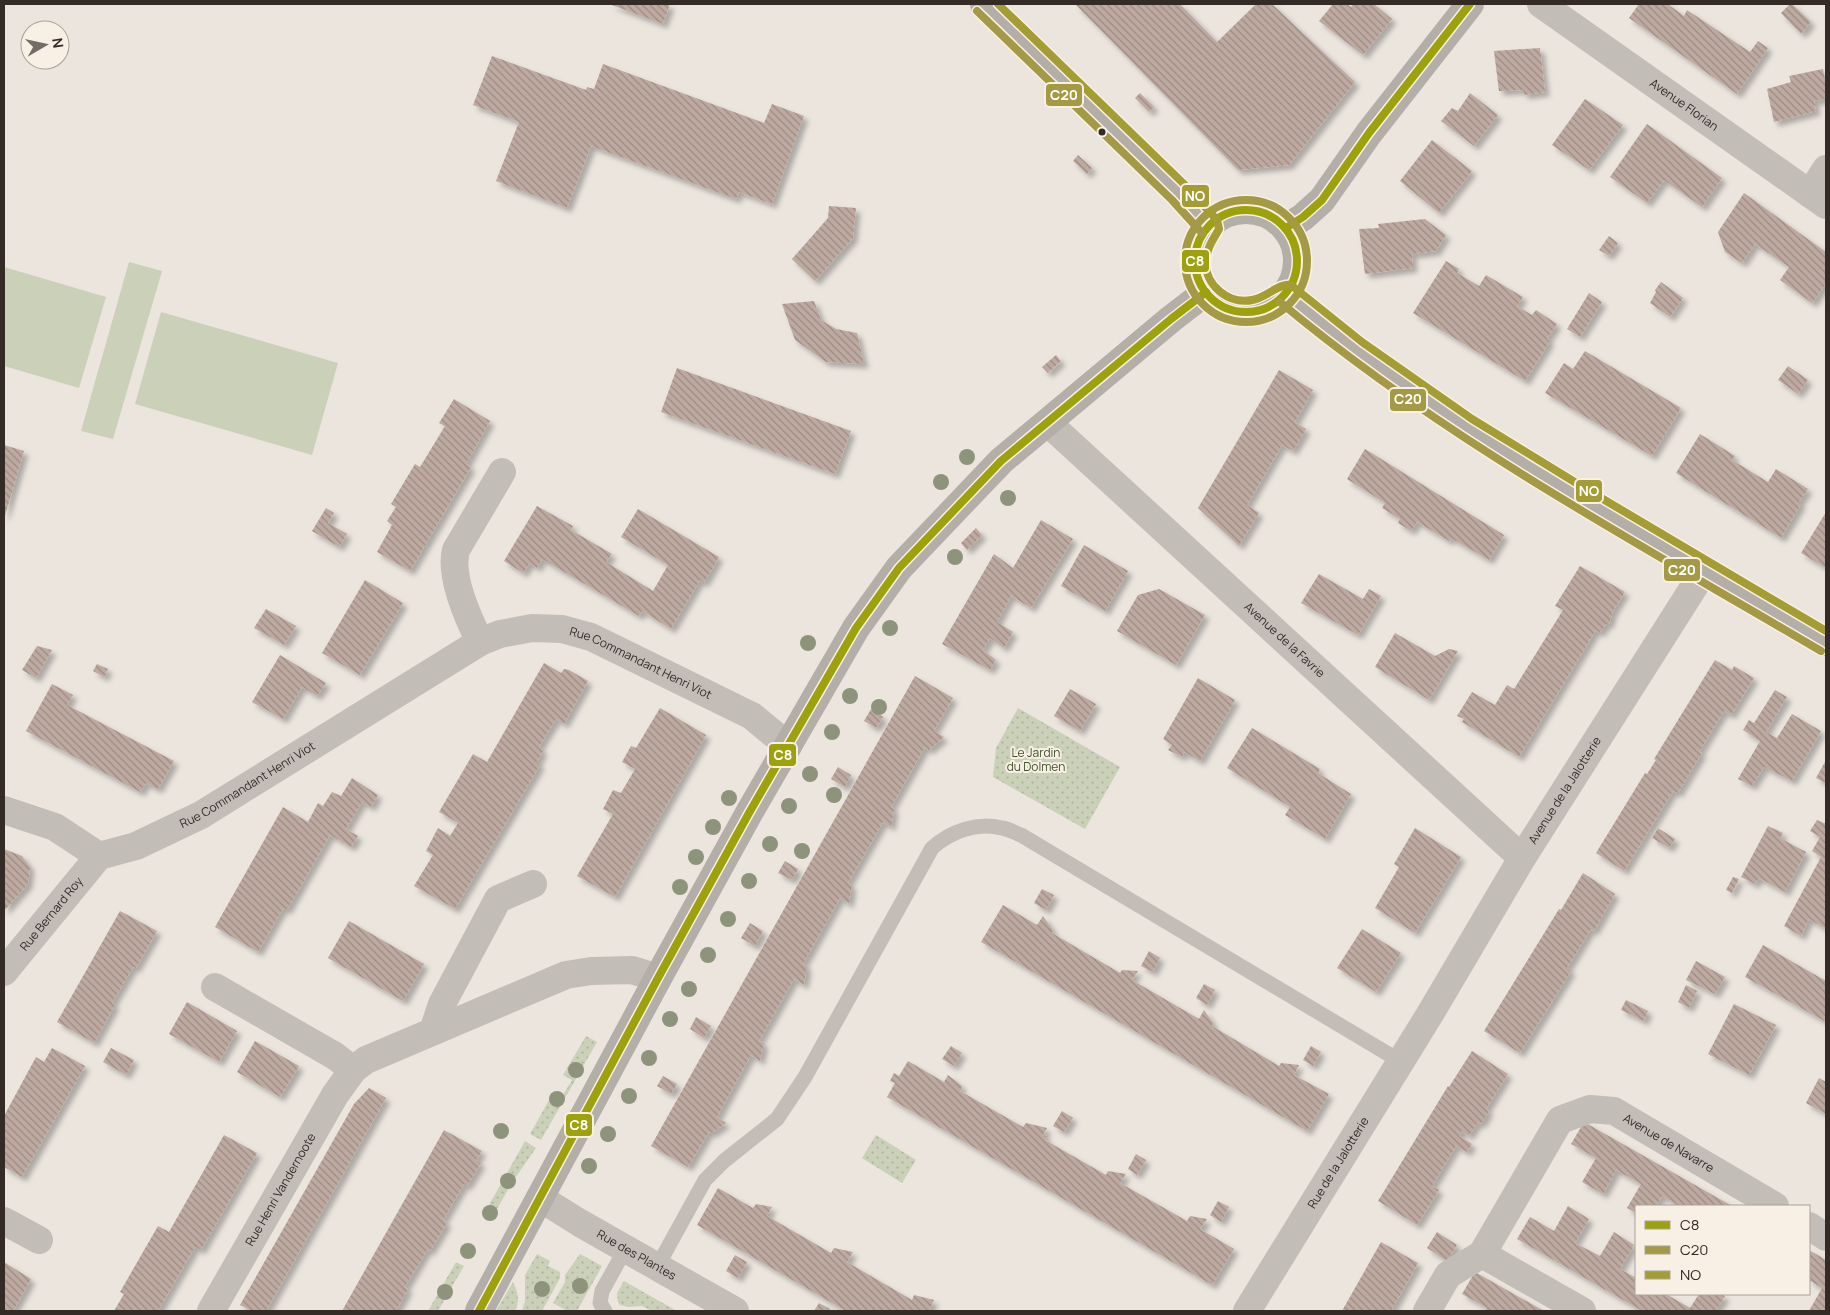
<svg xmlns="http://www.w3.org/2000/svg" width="1830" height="1315" font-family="Manrope,sans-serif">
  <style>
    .green { fill: url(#green-dots) }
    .pitch { fill: #cbd0b9 }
    .building { fill: url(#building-back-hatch); filter: url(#shadow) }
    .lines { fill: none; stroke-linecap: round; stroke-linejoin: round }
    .lane { stroke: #c3bdb8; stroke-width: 15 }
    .street { stroke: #c3bdb8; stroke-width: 28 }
    .secondary { stroke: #b4aea8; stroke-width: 28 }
    .bus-1-casing { stroke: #f8f0e5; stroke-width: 11 }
    .bus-2-casing { stroke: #f8f0e5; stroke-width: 11 }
    .bus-3-casing { stroke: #f8f0e5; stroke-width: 11 }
    .bus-1 { stroke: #9ca10c; stroke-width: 8 }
    .bus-2 { stroke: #a49a45; stroke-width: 8 }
    .bus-3 { stroke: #a49d34; stroke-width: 8 }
    .tree { fill: #8e947c }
    .bus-dot { fill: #342b27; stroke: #f8f0e5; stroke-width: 2 }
    .labels { text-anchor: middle; stroke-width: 4; stroke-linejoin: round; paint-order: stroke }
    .street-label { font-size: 12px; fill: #342b27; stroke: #f8f0e5 }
    .park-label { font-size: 12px; fill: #42512c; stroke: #f8f0e5 }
    .line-badge { stroke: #f8f0e5; stroke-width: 2 }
    .badge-label { font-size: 14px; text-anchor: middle; font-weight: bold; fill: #fff }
  </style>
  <defs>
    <pattern id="green-dots" width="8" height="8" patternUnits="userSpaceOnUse" patternTransform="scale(1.25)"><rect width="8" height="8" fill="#cbd0b9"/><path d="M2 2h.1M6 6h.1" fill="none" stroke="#afb39f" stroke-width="1.8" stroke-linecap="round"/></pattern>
    <pattern id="building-back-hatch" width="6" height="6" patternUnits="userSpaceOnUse" patternTransform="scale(1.25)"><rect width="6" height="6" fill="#beaaa1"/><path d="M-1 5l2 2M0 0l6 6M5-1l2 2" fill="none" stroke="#9b8b83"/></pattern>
    <filter id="shadow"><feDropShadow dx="4.5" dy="4.5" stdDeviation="2.5" flood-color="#0004"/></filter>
  </defs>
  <rect width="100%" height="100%" fill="#ebe5de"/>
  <g class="green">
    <polygon points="1018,708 1120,767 1085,829 993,777 996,748"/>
    <polygon points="586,1036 597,1042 541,1140 530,1134 553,1093 562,1097 572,1080 563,1075"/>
    <polygon points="876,1135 916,1160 902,1183 862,1158"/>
    <polygon points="525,1141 536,1148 513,1181 493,1216 485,1212"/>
    <polygon points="537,1254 550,1261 548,1266 560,1272 560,1278 542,1311 522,1311 525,1301 525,1275"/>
    <polygon points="580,1254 602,1266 577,1311 567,1311 553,1303 565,1282 565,1275"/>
    <polygon points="456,1262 464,1266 438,1311 428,1311"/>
    <polygon points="624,1281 677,1311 652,1311 642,1306 629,1307 620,1305 618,1302 617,1293"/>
    <path d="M513,1282C518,1292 520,1301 515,1311H496Z"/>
  </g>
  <g class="pitch">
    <polygon points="129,262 162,271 113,439 81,431"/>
    <polygon points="4,267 106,297 79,388 4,366"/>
    <polygon points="161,312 338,363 312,455 135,404"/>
  </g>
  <g class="building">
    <polygon points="609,4 670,4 663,24"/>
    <polygon points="1075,4 1180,4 1217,42 1256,4 1272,4 1355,82 1289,165 1238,170"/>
    <polygon points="1333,4 1347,4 1351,7 1353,4 1374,4 1392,19 1363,55 1319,21"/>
    <polygon points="1639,4 1670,4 1669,5 1684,16 1687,10 1750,52 1758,41 1768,48 1737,94 1629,18"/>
    <polygon points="1790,4 1792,4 1811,22 1801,34 1781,13"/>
    <polygon points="1540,48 1545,92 1524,95 1523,90 1499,91 1494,51"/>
    <polygon points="492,56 586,90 587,87 594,89 603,64 764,123 772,104 804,116 772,204 739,192 736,199 591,146 567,208 496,181 519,122 473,105"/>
    <polygon points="1823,69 1826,85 1826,99 1814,101 1816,111 1774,122 1767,89 1791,82 1789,76"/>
    <polygon points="1140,93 1154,107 1149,112 1135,98"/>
    <polygon points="1470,93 1498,115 1474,146 1441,121 1452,108 1458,111"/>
    <polygon points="1585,99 1623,125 1589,170 1552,145"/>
    <polygon points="1647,124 1722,178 1702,207 1664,180 1647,203 1610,177"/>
    <polygon points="1432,140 1472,171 1439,213 1400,181"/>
    <polygon points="1078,155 1092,168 1087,174 1073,161"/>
    <polygon points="1744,193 1826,252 1826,284 1812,303 1780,280 1789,267 1755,244 1742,263 1725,252 1718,232"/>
    <polygon points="829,206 856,208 853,238 815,281 792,259 828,218"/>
    <polygon points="1425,219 1446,235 1436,251 1412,254 1413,268 1365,274 1359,229 1379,228 1378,224"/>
    <polygon points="1609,236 1618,243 1609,256 1599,250"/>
    <polygon points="1446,261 1459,269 1457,273 1479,286 1486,275 1523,297 1517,306 1532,315 1536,310 1557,324 1547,339 1550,341 1525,381 1413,313"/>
    <polygon points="1661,282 1683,298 1670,317 1650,303 1656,292 1655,290"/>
    <polygon points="1589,293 1602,302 1580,337 1567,329"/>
    <polygon points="814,301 821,320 836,329 857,333 864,364 826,362 795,340 782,304"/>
    <polygon points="1585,351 1681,408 1652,456 1545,393 1564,363 1573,369"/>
    <polygon points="1056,355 1061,361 1048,373 1042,367"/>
    <polygon points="1788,366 1808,380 1798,394 1778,380"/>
    <polygon points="677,368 851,431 835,474 661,412"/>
    <polygon points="1279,370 1313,390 1295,422 1306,429 1293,451 1282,445 1247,505 1259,513 1239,546 1198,508"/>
    <polygon points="454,399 490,421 466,464 471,467 410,571 377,552 392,525 387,521 396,507 391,504 415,464 420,467 445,426 439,423"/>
    <polygon points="1700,434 1735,456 1732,460 1768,482 1776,469 1808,489 1799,502 1801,504 1781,538 1676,473"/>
    <polygon points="4,445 24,451 4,519"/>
    <polygon points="1365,449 1504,535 1489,560 1451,538 1449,541 1417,522 1411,531 1398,523 1400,519 1382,508 1385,503 1347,479"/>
    <polygon points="537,506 573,526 571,530 612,554 606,562 653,591 668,565 621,537 638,509 719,557 704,583 700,580 671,629 642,611 639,616 542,559 537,568 530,563 523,573 504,561"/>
    <polygon points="326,508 334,513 328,523 347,534 339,547 312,531"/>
    <polygon points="1826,512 1826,568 1801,553"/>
    <polygon points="1041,520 1073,539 1031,608 1011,596 997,622 1013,632 1004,648 990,638 983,650 996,660 990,670 942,644 994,554 1013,568"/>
    <polygon points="976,528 982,535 967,550 961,543"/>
    <polygon points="1084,545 1128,571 1105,611 1061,586"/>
    <polygon points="1580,566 1625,592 1613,611 1609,624 1606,624 1600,633 1596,630 1519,757 1462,722 1464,719 1457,716 1472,692 1495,705 1507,685 1514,689 1563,610 1555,606"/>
    <polygon points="1319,574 1363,599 1369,589 1381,596 1358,635 1301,603"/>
    <polygon points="365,580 403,603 360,675 322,653"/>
    <polygon points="1159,589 1205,615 1176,665 1117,631 1138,595"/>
    <polygon points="266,609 296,626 284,645 254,628"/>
    <polygon points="1395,633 1435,656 1449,649 1458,651 1429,700 1375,667"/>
    <polygon points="37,646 52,650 36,678 22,670"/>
    <polygon points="280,655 326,683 317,696 302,687 283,719 252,702"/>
    <polygon points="1715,660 1732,670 1734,666 1754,678 1731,715 1724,711 1699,752 1702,753 1678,793 1673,791 1624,871 1596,853 1645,773 1647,774 1656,760 1654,759"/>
    <polygon points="544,663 561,673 564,669 569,670 588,681 564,724 556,719 539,747 543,751 537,762 540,765 455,909 414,886 433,855 426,851 438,828 450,836 458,823 439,812 473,754 487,762"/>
    <polygon points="97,664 108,669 104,677 93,671"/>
    <polygon points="915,676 953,698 934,731 944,737 929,750 925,747 891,807 894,809 891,827 883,822 848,883 852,886 849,904 840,898 803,964 807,966 804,985 794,979 759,1041 764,1043 760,1061 751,1055 717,1117 726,1123 712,1133 709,1132 688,1167 651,1146"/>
    <polygon points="1198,678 1235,700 1200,761 1184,752 1182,757 1168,750 1172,745 1163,739"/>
    <polygon points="52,684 73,695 67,705 174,761 158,789 146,783 140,792 26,731"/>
    <polygon points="1070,689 1096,704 1080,731 1054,716"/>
    <polygon points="1775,690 1787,697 1766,732 1777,738 1792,714 1821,731 1792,781 1764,767 1752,786 1738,779 1760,741 1743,730 1749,720 1754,723"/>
    <polygon points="660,708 706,735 615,897 577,876 613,814 603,809 613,790 621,793 635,769 622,762 631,746 636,748"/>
    <polygon points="871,709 883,717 876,728 864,721"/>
    <polygon points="1252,728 1320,769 1318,773 1351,794 1325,839 1285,815 1290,807 1227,768"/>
    <polygon points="1826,760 1826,783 1816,778"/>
    <polygon points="838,767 851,775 845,787 831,779"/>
    <polygon points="352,778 378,795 371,807 362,802 346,829 358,836 351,847 330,835 287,910 283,908 258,952 215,927 283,807 308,822 318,803 323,806 332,792 341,796"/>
    <polygon points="1817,820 1826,824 1826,929 1809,919 1801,936 1784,926 1821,857 1812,851 1820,837 1810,831"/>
    <polygon points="1768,826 1783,833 1780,838 1806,852 1785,892 1759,878 1755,884 1741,877"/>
    <polygon points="1415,828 1461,857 1415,933 1375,908 1399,867 1394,864"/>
    <polygon points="1658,828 1675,839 1669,848 1652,838"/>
    <polygon points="4,849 22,856 30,867 28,884 4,911"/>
    <polygon points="785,861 798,869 792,880 778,873"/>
    <polygon points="1583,873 1615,894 1594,931 1591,929 1567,968 1571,971 1520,1053 1484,1031 1559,909 1561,910"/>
    <polygon points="1733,877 1739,879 1732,893 1726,890"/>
    <polygon points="1042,889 1054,895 1046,910 1034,903"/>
    <polygon points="1003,905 1037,925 1043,916 1053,930 1052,933 1120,973 1122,970 1138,971 1132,980 1199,1019 1204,1010 1213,1023 1212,1026 1279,1066 1281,1063 1299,1065 1294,1075 1329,1094 1307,1131 981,942"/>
    <polygon points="120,911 157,931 136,968 133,967 112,1003 115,1005 94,1043 57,1022"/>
    <polygon points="349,921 424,964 403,1001 328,958"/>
    <polygon points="750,923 763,931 755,946 741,938"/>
    <polygon points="1362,929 1401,953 1376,992 1337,968"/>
    <polygon points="1763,945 1826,981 1826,1022 1745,977"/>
    <polygon points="1149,951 1160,958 1153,972 1141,966"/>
    <polygon points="1696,961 1725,977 1715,994 1686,980"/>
    <polygon points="1204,984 1215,990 1207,1005 1196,998"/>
    <polygon points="1686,985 1697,991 1689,1008 1678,1002"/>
    <polygon points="1626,1000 1648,1011 1644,1021 1621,1010"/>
    <polygon points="187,1002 237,1031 219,1062 169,1034"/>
    <polygon points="1734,1004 1776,1025 1749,1075 1708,1054"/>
    <polygon points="696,1017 711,1026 704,1038 690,1029"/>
    <polygon points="255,1041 299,1066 280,1097 237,1072"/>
    <polygon points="951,1046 962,1053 954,1066 942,1059"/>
    <polygon points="1311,1046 1321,1052 1313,1066 1303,1060"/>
    <polygon points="52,1048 85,1066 22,1177 4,1167 4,1116 36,1057 44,1062"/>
    <polygon points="111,1048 134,1060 126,1075 103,1062"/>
    <polygon points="1472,1051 1508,1074 1486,1109 1489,1111 1481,1124 1478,1122 1469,1136 1462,1131 1459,1136 1472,1144 1467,1152 1456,1146 1432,1186 1439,1190 1417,1225 1378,1201 1448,1086 1449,1087"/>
    <polygon points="908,1061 944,1082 948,1075 962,1086 960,1091 1023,1127 1026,1123 1047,1128 1043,1135 1047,1136 1045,1140 1106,1175 1108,1171 1126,1174 1120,1183 1187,1221 1190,1216 1207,1219 1200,1229 1234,1249 1212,1285 887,1097 895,1083 890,1081 894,1073 899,1076"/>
    <polygon points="663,1076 677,1084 671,1094 657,1086"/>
    <polygon points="1819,1078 1826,1082 1826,1114 1806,1103"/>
    <polygon points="369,1088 386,1098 266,1311 252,1311 240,1305 354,1104"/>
    <polygon points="1062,1111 1073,1118 1064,1132 1053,1126"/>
    <polygon points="1584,1122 1732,1206 1679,1206 1662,1196 1656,1206 1636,1206 1636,1213 1627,1208 1641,1184 1616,1170 1603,1194 1582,1182 1596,1158 1571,1144"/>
    <polygon points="444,1130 482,1151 476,1160 481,1163 467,1186 464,1184 443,1220 447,1223 430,1251 427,1250 405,1287 408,1289 396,1311 342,1311"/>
    <polygon points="224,1135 257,1153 201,1250 195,1247 158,1311 114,1311 124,1294 120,1292 158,1226 169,1232"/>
    <polygon points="1136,1154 1146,1160 1137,1175 1128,1169"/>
    <polygon points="718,1188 753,1208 756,1204 772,1207 767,1216 831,1253 834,1248 853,1252 847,1262 912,1300 914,1295 934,1300 929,1311 846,1311 697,1225"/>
    <polygon points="1218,1201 1229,1207 1221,1222 1210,1215"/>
    <polygon points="1568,1206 1589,1219 1575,1243 1600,1256 1614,1232 1634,1245 1620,1269 1636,1278 1636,1294 1666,1294 1690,1308 1699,1294 1721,1294 1725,1296 1716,1311 1642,1311 1517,1239 1530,1217 1554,1231"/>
    <polygon points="1437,1232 1457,1245 1447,1261 1427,1248"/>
    <polygon points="1381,1242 1418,1263 1391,1311 1342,1311"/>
    <polygon points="1809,1250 1826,1260 1826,1311 1809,1311 1822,1288 1809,1280"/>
    <polygon points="735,1255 747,1262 738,1278 726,1271"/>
    <polygon points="4,1262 31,1279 13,1311 4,1311"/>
    <polygon points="1475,1272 1544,1311 1485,1311 1487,1308 1462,1294"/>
    <polygon points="819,1303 830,1309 828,1311 814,1311"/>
  </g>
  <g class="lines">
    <g class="lane">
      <path d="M657,1267L705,1180L724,1161L777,1119L805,1077L932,848C951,831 977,822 1002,828C1009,829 1015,833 1021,835L1400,1061"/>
      <polyline points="605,1311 600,1303 602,1291 626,1248"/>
    </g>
    <g class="street">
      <path id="s1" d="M1541,4L1826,205"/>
      <polyline points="1810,194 1826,169"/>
      <path id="s2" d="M1048,423L1522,858"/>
      <path d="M480,642C468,618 449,576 456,550L502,472"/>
      <path id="s3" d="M4,810L55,827L99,856L136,846L201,815L480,642L500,634L532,628L562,629L591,637L752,716L788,746"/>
      <path id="s4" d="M4,972L99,856"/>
      <polyline points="215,987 335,1056 353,1070"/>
      <polyline points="433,1031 442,1004 498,899 533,884"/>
      <path id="s5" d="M540,1198L580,1223L735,1311"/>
      <polyline points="4,1221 39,1240"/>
      <polyline points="1809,1226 1826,1237"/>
      <polyline points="1482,1254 1582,1311"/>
      <path id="s6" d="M211,1311L335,1095L353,1070L366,1060L566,975L591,971L632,970L658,978"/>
      <path id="s7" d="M1247,1311L1430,1014L1522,858L1704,571"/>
      <path id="s8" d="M1427,1311L1448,1275L1482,1254L1560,1120L1590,1109L1614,1111L1775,1206"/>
    </g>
    <g class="secondary">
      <polyline points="984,4 1179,193 1209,226"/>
      <circle cx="1246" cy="261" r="51"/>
      <polyline points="1286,228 1303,217 1322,200 1369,133 1470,4"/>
      <path d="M1286,294C1376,372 1479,437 1581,498C1663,547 1744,594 1826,642"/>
      <polyline points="479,1311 658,978 749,813 856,628 899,568 1001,461 1171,319 1206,292"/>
    </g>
    <defs>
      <g id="bus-1">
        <circle cx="1246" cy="261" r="51"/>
        <polyline points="1286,228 1303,217 1322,200 1369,133 1470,4"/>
        <polyline points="479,1311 658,978 749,813 856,628 899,568 1001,461 1171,319 1206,292"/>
      </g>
      <g id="bus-2">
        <polyline points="977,11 1172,200 1202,233"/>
        <circle cx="1246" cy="261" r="61"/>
        <path d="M1280,302C1445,440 1636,542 1821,651"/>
      </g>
      <path id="bus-3" d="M998,4L1186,186L1217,220L1219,229C1213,240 1207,247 1206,261C1204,285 1229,305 1252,300C1266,298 1280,282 1291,285L1362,342L1472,419L1586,489L1826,631"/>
    </defs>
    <use href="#bus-1" class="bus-1-casing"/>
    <use href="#bus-2" class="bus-2-casing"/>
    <use href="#bus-3" class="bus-3-casing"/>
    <use href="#bus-1" class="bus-1"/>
    <use href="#bus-2" class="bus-2"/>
    <use href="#bus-3" class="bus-3"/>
  </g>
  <g class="tree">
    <circle cx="967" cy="457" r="8"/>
    <circle cx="941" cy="482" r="8"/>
    <circle cx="1008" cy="498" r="8"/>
    <circle cx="955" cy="557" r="8"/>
    <circle cx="890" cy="628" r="8"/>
    <circle cx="808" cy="643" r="8"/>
    <circle cx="850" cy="696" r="8"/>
    <circle cx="879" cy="707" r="8"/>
    <circle cx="832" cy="732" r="8"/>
    <circle cx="810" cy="774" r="8"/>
    <circle cx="834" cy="795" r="8"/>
    <circle cx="729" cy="798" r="8"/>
    <circle cx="789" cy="806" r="8"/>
    <circle cx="713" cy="827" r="8"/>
    <circle cx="770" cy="844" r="8"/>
    <circle cx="802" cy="851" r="8"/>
    <circle cx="696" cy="857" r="8"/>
    <circle cx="749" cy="881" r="8"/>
    <circle cx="680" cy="887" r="8"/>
    <circle cx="728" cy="919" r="8"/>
    <circle cx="708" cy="955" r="8"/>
    <circle cx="689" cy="989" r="8"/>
    <circle cx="670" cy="1019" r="8"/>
    <circle cx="649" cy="1058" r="8"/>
    <circle cx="576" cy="1070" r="8"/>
    <circle cx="629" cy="1096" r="8"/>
    <circle cx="557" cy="1099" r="8"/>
    <circle cx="501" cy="1131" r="8"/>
    <circle cx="608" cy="1134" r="8"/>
    <circle cx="589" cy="1166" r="8"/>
    <circle cx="508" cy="1181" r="8"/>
    <circle cx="490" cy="1213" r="8"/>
    <circle cx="468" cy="1251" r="8"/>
    <circle cx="580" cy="1286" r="8"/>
    <circle cx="542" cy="1289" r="8"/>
    <circle cx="445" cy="1292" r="8"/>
  </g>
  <circle class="bus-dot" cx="1102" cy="132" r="4.5"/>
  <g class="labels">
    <g class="street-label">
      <text dy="4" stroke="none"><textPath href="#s1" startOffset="175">Avenue Florian</textPath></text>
      <text dy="4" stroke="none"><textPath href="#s2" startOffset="321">Avenue de la Favrie</textPath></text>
      <text dy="4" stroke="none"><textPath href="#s3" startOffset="715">Rue Commandant Henri Viot</textPath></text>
      <text dy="4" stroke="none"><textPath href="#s3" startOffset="272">Rue Commandant Henri Viot</textPath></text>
      <text dy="4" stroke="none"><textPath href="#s7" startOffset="610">Avenue de la Jalotterie</textPath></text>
      <text dy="4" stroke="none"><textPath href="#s4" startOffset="75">Rue Bernard Roy</textPath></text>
      <text dy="4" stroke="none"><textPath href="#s8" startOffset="356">Avenue de Navarre</textPath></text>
      <text dy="4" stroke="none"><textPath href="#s7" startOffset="174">Rue de la Jalotterie</textPath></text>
      <text dy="4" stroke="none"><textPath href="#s6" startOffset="140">Rue Henri Vandernoote</textPath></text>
      <text dy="4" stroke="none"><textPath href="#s5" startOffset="112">Rue des Plantes</textPath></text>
    </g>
    <g class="park-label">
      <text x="1036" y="757">Le Jardin<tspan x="1036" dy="14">du Dolmen</tspan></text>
    </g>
  </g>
  <g class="line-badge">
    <rect x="1045" y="83" width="38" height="24" rx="5" fill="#a49a45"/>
    <rect x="1181" y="184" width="29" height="24" rx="5" fill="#a49d34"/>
    <rect x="1181" y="249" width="29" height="24" rx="5" fill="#9ca10c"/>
    <rect x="1389" y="388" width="38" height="24" rx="5" fill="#a49a45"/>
    <rect x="1575" y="479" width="28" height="24" rx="5" fill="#a49d34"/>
    <rect x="1663" y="558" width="38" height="24" rx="5" fill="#a49a45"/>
    <rect x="768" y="743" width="29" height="24" rx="5" fill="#9ca10c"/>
    <rect x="565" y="1113" width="28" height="24" rx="5" fill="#9ca10c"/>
  </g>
  <g class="badge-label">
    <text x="1064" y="100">C20</text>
    <text x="1195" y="201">NO</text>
    <text x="1195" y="266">C8</text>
    <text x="1408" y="404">C20</text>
    <text x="1589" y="496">NO</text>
    <text x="1682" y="575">C20</text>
    <text x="783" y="760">C8</text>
    <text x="579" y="1130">C8</text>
  </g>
  <rect width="1830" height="1315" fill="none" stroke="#342b27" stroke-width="10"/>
  <rect x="1635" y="1205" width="175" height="90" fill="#f8f0e5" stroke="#aaa199"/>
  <rect x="1645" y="1221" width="25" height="8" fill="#9ca10c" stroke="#aaa199"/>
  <text x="1680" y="1230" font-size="15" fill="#342b27">C8</text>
  <rect x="1645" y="1246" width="25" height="8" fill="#a49a45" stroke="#aaa199"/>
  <text x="1680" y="1255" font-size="15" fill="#342b27">C20</text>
  <rect x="1645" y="1271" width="25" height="8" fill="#a49d34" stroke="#aaa199"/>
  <text x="1680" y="1280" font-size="15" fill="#342b27">NO</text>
  <g transform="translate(45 45) rotate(81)"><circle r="24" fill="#f8f0e5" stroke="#aaa199"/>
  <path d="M0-4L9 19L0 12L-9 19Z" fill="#746c67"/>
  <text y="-8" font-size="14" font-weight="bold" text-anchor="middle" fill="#342b27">N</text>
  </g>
</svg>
